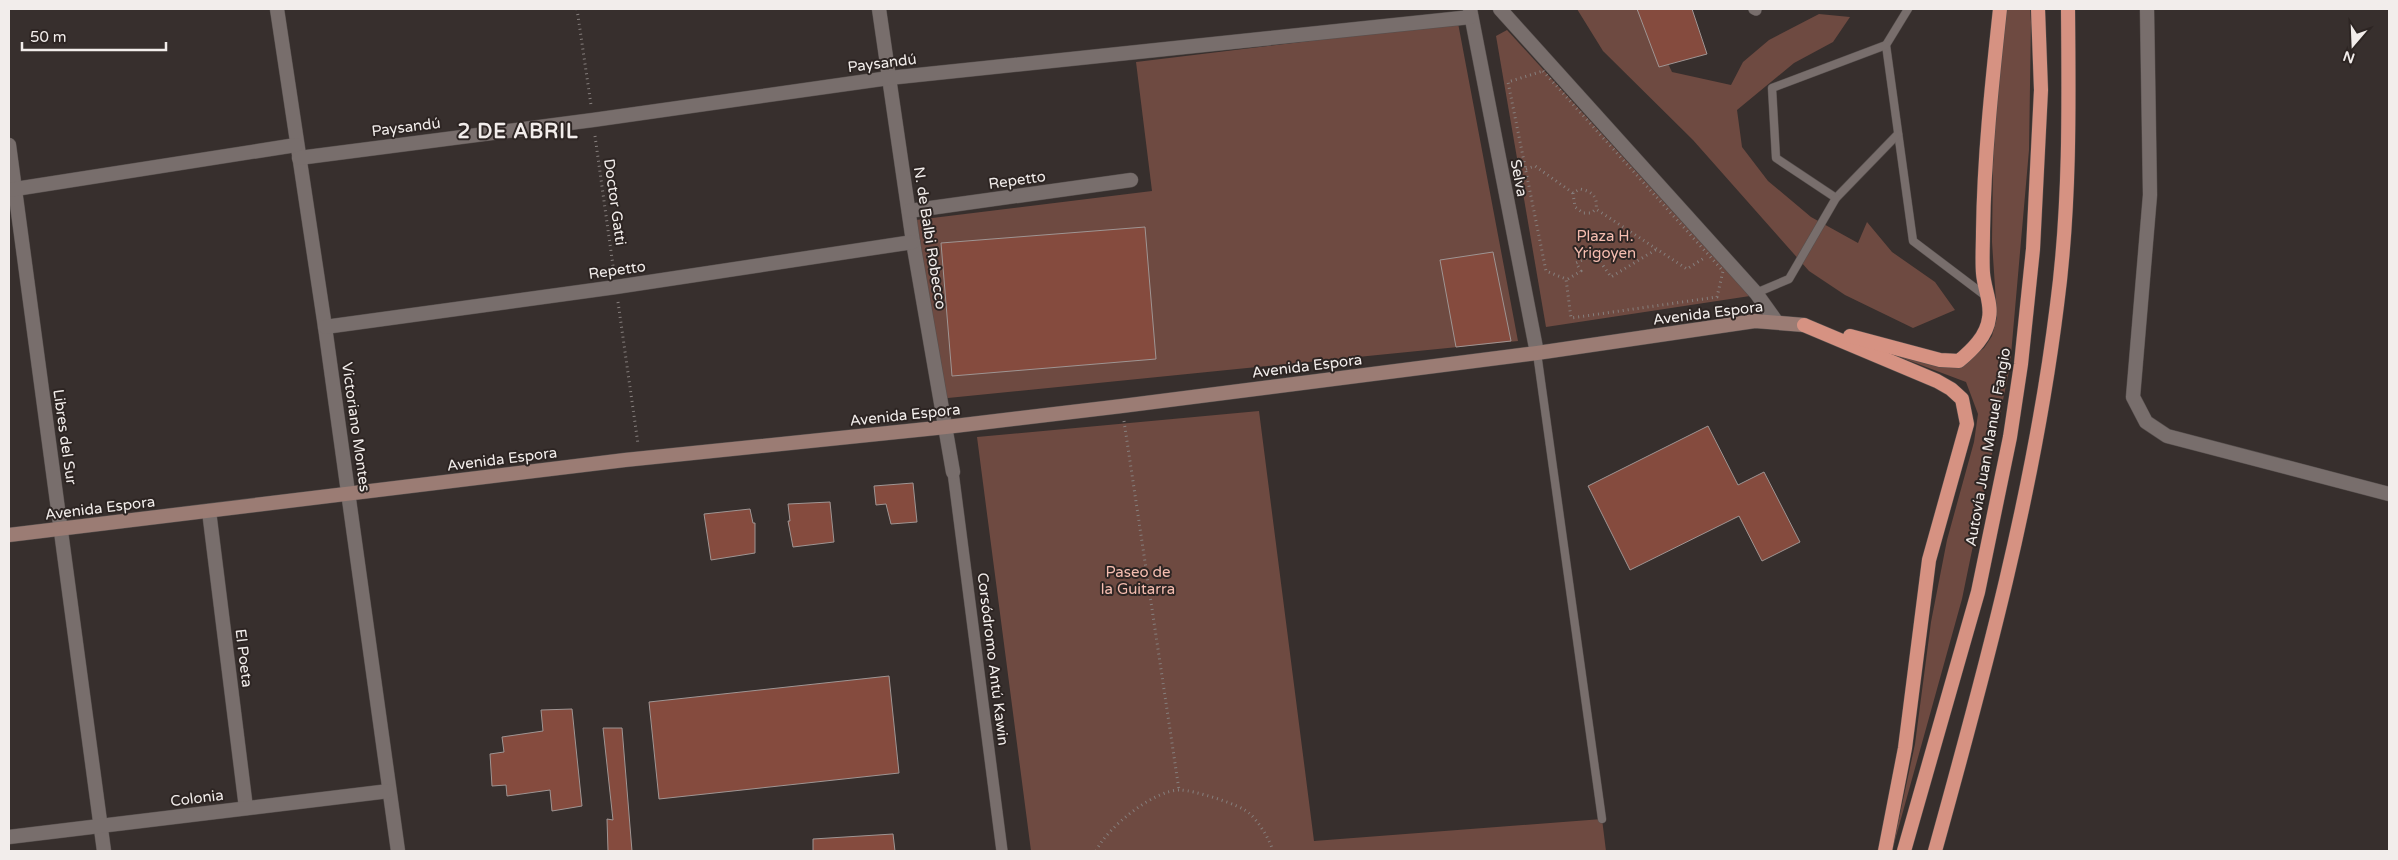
<svg xmlns="http://www.w3.org/2000/svg" width="2398" height="860" font-family="'Varela Round',sans-serif">
  <style>
    .green { fill: #6e4a41 }
    .building { fill: #854b3e; stroke: #9f9593 }
    .lines { fill: none; stroke-linecap: round; stroke-linejoin: round }
    .service-casing { stroke: #564f4d; stroke-width: 9 }
    .pedestrian-casing { stroke: #564f4d; stroke-width: 12 }
    .minor-casing { stroke: #564f4d; stroke-width: 15 }
    .tertiary-casing { stroke: #564f4d; stroke-width: 15 }
    .secondary-casing { stroke: #564f4d; stroke-width: 15 }
    .trunk-casing { stroke: #564f4d; stroke-width: 15 }
    .path { stroke: #867f7d; stroke-width: 3; stroke-dasharray: 1 4; stroke-linecap: butt }
    .service { stroke: #786e6c; stroke-width: 8 }
    .pedestrian { stroke: #786e6c; stroke-width: 11 }
    .minor { stroke: #786e6c; stroke-width: 14 }
    .tertiary { stroke: #786e6c; stroke-width: 14 }
    .secondary { stroke: #9b7c74; stroke-width: 14 }
    .trunk { stroke: #d69282; stroke-width: 14 }
    .labels { text-anchor: middle; stroke-width: 4; stroke-linejoin: round; paint-order: stroke }
    .street-label { font-size: 15px; fill: #f2edeb; stroke: #2d2523 }
    .park-label { font-size: 15px; fill: #f5bdb0; stroke: #2d2523 }
    .district-label { font-size: 20px; font-weight: bold; letter-spacing: 1px; fill: #f2edeb; stroke: #2d2523 }
  </style>
  <rect width="100%" height="100%" fill="#372f2d"/>
  <g class="green">
    <polygon points="1577,9 1642,9 1672,72 1731,85 1743,62 1769,40 1819,14 1850,17 1833,42 1794,63 1737,110 1742,147 1768,181 1811,217 1858,243 1867,222 1892,252 1935,282 1955,310 1913,328 1845,295 1809,271 1693,140 1603,51"/>
    <polygon points="2007,9 2030,9 2031,22 2029,150 2010,366 1962,599 1892,851 1915,744 1931,622 1947,540 1974,442 1978,414 1966,382 1881,350 1960,367 1984,348 1992,336 1997,317 1992,242 1993,164 1997,99"/>
    <polygon points="1458,23 1518,341 938,399 916,220 1152,191 1136,62"/>
    <polygon points="1507,30 1750,296 1546,327 1496,36"/>
    <polygon points="1259,411 1314,841 1602,819 1606,851 1031,851 977,437"/>
  </g>
  <g class="building">
    <polygon points="1637,9 1692,9 1707,54 1659,67"/>
    <polygon points="1145,227 1156,359 952,376 941,243"/>
    <polygon points="1493,252 1511,341 1456,347 1440,260"/>
    <polygon points="1708,426 1738,485 1764,472 1800,542 1762,561 1739,516 1630,570 1588,486"/>
    <polygon points="913,483 917,522 891,524 886,504 876,505 874,486"/>
    <polygon points="830,502 834,542 793,547 788,521 790,521 788,504"/>
    <polygon points="750,509 753,523 755,523 755,553 711,560 704,514"/>
    <polygon points="889,676 899,773 659,799 649,702"/>
    <polygon points="572,709 582,806 552,811 550,790 507,796 506,785 492,786 490,754 504,752 502,737 543,731 541,710"/>
    <polygon points="603,728 622,728 632,851 608,851 607,819 613,820"/>
    <polygon points="893,834 895,851 813,851 813,839"/>
  </g>
  <g class="lines">
    <defs>
      <g id="service">
        <polyline points="1908,9 1886,45 1913,241 1987,297"/>
        <polyline points="1886,45 1772,88 1776,158 1836,198 1898,134"/>
        <polyline points="1756,293 1789,279 1836,198"/>
        <polyline points="1537,353 1602,819"/>
      </g>
      <g id="pedestrian">
        <polyline points="1754,9 1756,10"/>
        <polyline points="953,472 1002,851"/>
      </g>
      <g id="minor">
        <polyline points="277,9 325,327 398,851"/>
        <polyline points="879,9 913,242 953,472"/>
        <polyline points="1470,9 1537,353"/>
        <polyline points="9,145 104,851"/>
        <polyline points="299,158 593,120 889,78 1471,17"/>
        <polyline points="9,190 296,145"/>
        <polyline points="909,211 1131,180"/>
        <polyline points="325,327 616,287 913,242"/>
        <polyline points="209,511 246,808"/>
        <polyline points="9,837 389,791"/>
      </g>
      <g id="tertiary">
        <polyline points="1500,9 1756,293 1776,321"/>
        <polyline points="2147,9 2150,195 2133,397 2146,422 2167,436 2389,494"/>
      </g>
      <polyline id="secondary" points="9,535 625,460 946,427 1122,406 1537,353 1755,321 1804,325"/>
      <g id="trunk">
        <polyline points="1804,325 1937,381 1951,389 1962,399 1967,424 1929,560 1905,748 1885,851"/>
        <path d="M1850,336L1940,360L1959,361C1972,350 1987,336 1989,318C1992,304 1984,288 1983,273C1982,260 1983,245 1983,232C1984,157 1992,83 2000,9"/>
        <polyline points="1904,851 1978,592 2010,437 2021,364 2033,249 2041,90 2038,9"/>
        <path d="M1935,851C1985,671 2034,491 2057,305C2070,207 2069,108 2068,9"/>
      </g>
    </defs>
    <use href="#service" class="service-casing"/>
    <use href="#pedestrian" class="pedestrian-casing"/>
    <use href="#minor" class="minor-casing"/>
    <use href="#tertiary" class="tertiary-casing"/>
    <use href="#secondary" class="secondary-casing"/>
    <use href="#trunk" class="trunk-casing"/>
    <g class="path">
      <polyline points="577,9 591,105"/>
      <polygon points="1543,71 1723,271 1717,297 1571,318 1566,279 1546,271 1508,82"/>
      <polyline points="595,136 614,273"/>
      <path d="M1526,169L1535,166L1573,193L1580,189C1591,191 1598,196 1596,209L1687,269L1704,258"/>
      <polyline points="1573,193 1575,207 1583,213 1591,213 1596,209"/>
      <polyline points="1568,279 1581,271 1576,263 1595,254 1611,277 1657,249"/>
      <polyline points="618,302 638,444"/>
      <polyline points="1124,421 1179,790"/>
      <path d="M1096,851C1107,828 1153,790 1180,790C1193,790 1239,804 1249,813C1259,822 1269,838 1273,851"/>
    </g>
    <use href="#service" class="service"/>
    <use href="#pedestrian" class="pedestrian"/>
    <use href="#minor" class="minor"/>
    <use href="#tertiary" class="tertiary"/>
    <use href="#secondary" class="secondary"/>
    <use href="#trunk" class="trunk"/>
  </g>
  <g class="labels">
    <g class="street-label">
      <text transform="translate(882 63) rotate(-7)" y="5">Paysandú</text>
      <text transform="translate(406 127) rotate(-7)" y="5">Paysandú</text>
      <text transform="translate(1519 178) rotate(79)" y="5">Selva</text>
      <text transform="translate(1017 180) rotate(-8)" y="5">Repetto</text>
      <text transform="translate(615 202) rotate(82)" y="5">Doctor Gatti</text>
      <text transform="translate(930 238) rotate(81)" y="5">N. de Balbi Robecco</text>
      <text transform="translate(617 270) rotate(-8)" y="5">Repetto</text>
      <text transform="translate(1708 313) rotate(-7)" y="5">Avenida Espora</text>
      <text transform="translate(1307 366) rotate(-7)" y="5">Avenida Espora</text>
      <text transform="translate(905 415) rotate(-6)" y="5">Avenida Espora</text>
      <text transform="translate(356 427) rotate(82)" y="5">Victoriano Montes</text>
      <text transform="translate(65 437) rotate(82)" y="5">Libres del Sur</text>
      <text transform="translate(1988 447) rotate(-80)" y="5">Autovía Juan Manuel Fangio</text>
      <text transform="translate(502 459) rotate(-7)" y="5">Avenida Espora</text>
      <text transform="translate(100 508) rotate(-7)" y="5">Avenida Espora</text>
      <text transform="translate(244 658) rotate(83)" y="5">El Poeta</text>
      <text transform="translate(993 659) rotate(83)" y="5">Corsódromo Antú Kawin</text>
      <text transform="translate(197 798) rotate(-7)" y="5">Colonia</text>
    </g>
    <g class="park-label">
      <text x="1605" y="241">Plaza H.<tspan x="1605" dy="17">Yrigoyen</tspan></text>
      <text x="1138" y="577">Paseo de<tspan x="1138" dy="17">la Guitarra</tspan></text>
    </g>
    <g class="district-label">
      <text x="518" y="138">2 DE ABRIL</text>
    </g>
  </g>
  <rect width="2398" height="860" fill="none" stroke="#f2edeb" stroke-width="20"/>
  <g transform="translate(2353 45) rotate(199)" stroke="#2d2523" stroke-width="4" paint-order="stroke">
  <path d="M0-4L9 19L0 12L-9 19Z" fill="#f2edeb"/>
  <text y="-8" font-size="14" font-weight="bold" text-anchor="middle" fill="#f2edeb">N</text>
  </g>
  <path d="M22 42v8h144v-8" fill="none" stroke="#f2edeb" stroke-width="2.5"/>
  <text x="30" y="42" font-size="15" fill="#f2edeb" stroke="#2d2523" stroke-width="4" paint-order="stroke">50 m</text>
</svg>
